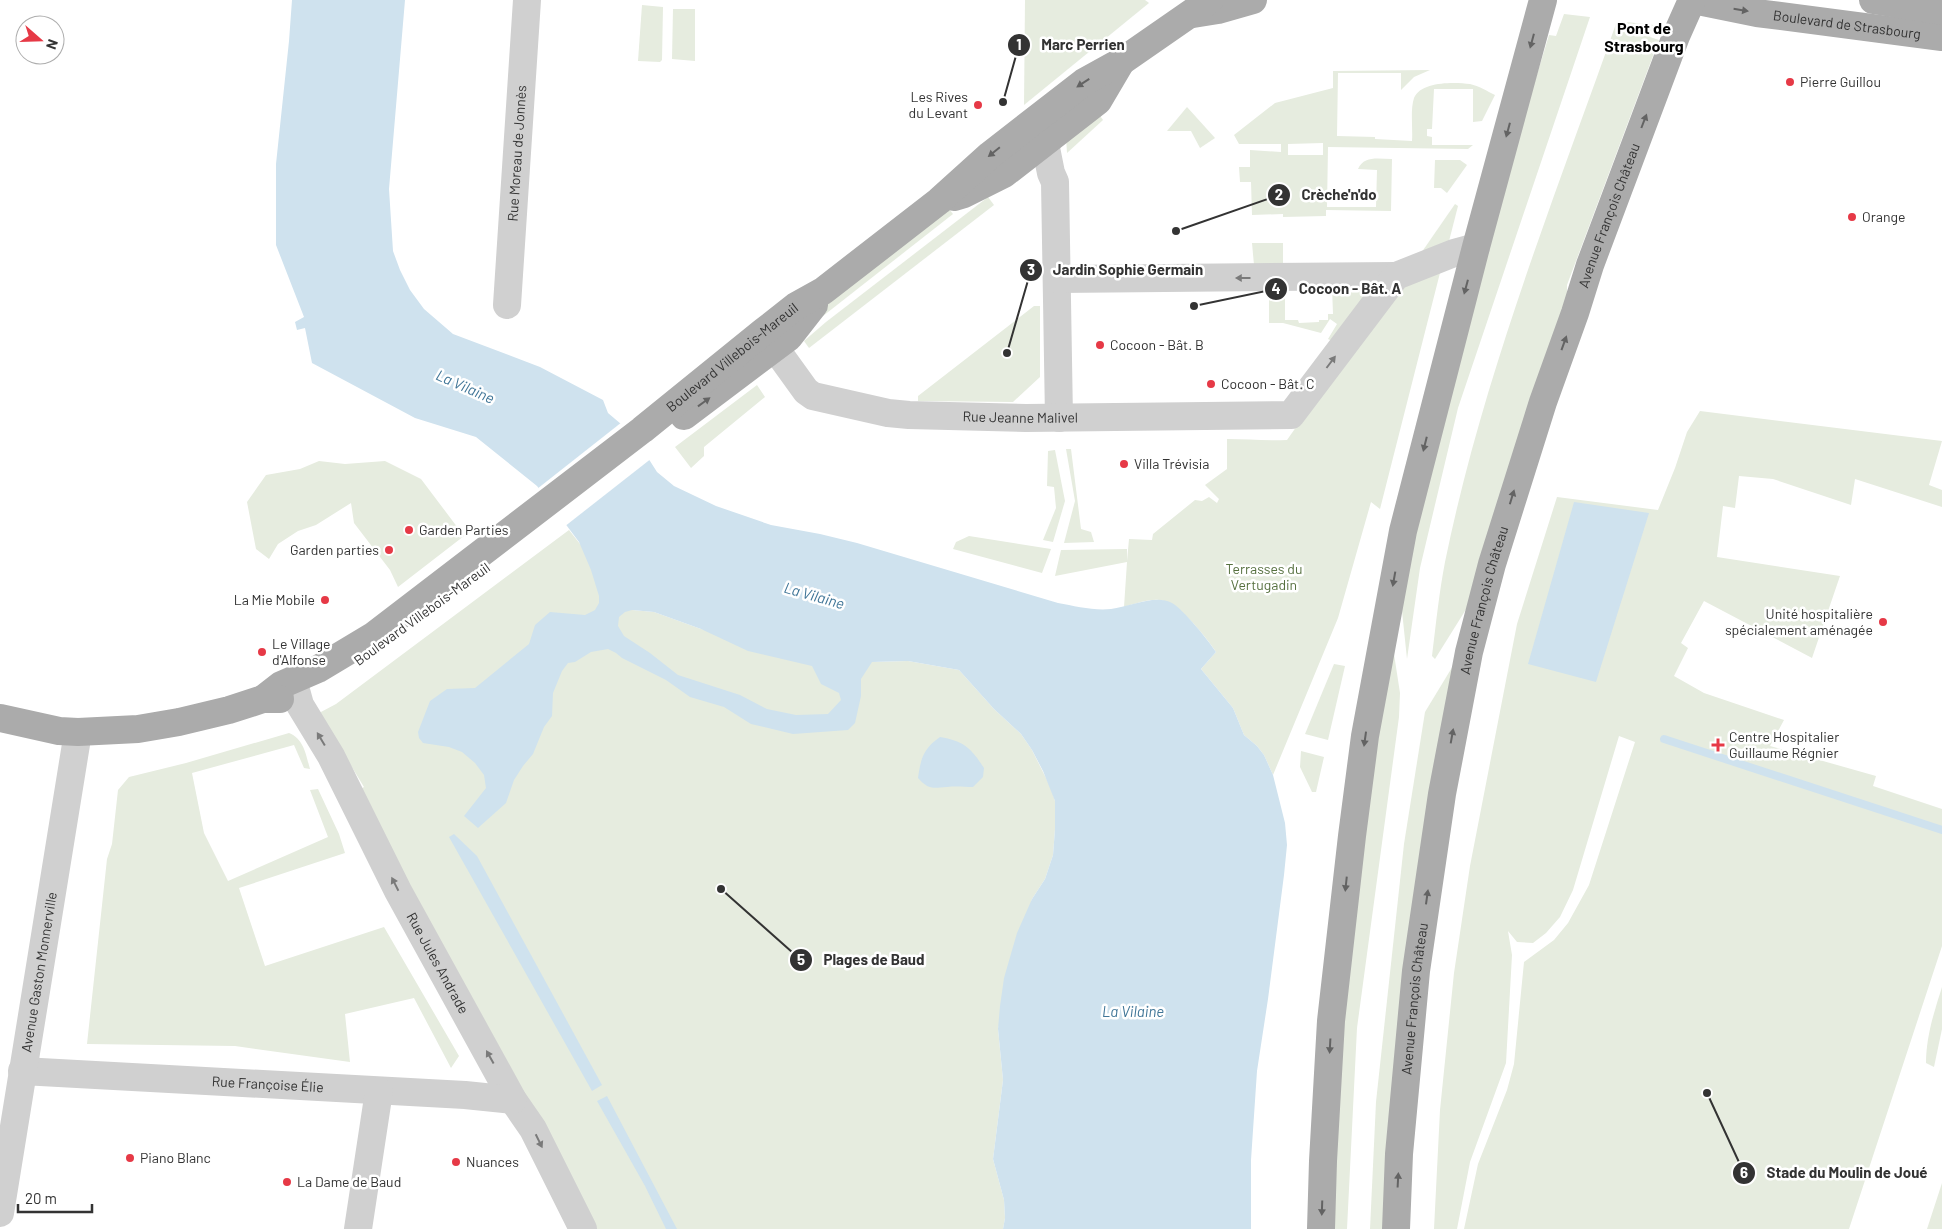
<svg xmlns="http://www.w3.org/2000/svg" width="1942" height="1229" font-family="Barlow,sans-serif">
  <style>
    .green { fill: #e6ecdf; fill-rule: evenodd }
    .water { fill: #cfe2ee; fill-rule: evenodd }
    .pier { fill: #fff }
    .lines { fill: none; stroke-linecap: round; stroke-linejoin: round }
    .stream { stroke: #cfe2ee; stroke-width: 8 }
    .minor { stroke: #d0d0d0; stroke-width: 28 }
    .major { stroke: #ababab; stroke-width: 28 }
    .oneway { fill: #636363 }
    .oneway2 { fill: #7a7a7a }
    .poi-dot { fill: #e63946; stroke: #fff; stroke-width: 2 }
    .labels { text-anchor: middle; stroke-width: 5; stroke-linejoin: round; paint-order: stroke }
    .street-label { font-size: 14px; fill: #333; stroke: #fff }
    .poi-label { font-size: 14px; fill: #333; stroke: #fff; text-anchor: start }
    .park-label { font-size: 14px; fill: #56703f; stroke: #fff }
    .water-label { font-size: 15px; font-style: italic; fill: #3f7597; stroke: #fff }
    .quarter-label { font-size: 16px; font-weight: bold; fill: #000; stroke: #fff }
    .leader { fill: none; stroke: #333; stroke-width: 2 }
    .callout-dot { fill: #333; stroke: #fff; stroke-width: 2 }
    .mark-label { font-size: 15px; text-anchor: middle; font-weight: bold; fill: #fff }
    .callout-label { font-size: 15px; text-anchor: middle; font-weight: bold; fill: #333; stroke: #fff; stroke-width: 5; stroke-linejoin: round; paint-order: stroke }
  </style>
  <rect width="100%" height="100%" fill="#fff"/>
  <g class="green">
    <polygon points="1025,0 1145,0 1149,3 1024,105"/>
    <polygon points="642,5 663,7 662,60 660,62 638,61"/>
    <polygon points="673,9 695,9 695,61 672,59"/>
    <polygon points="1564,14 1590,17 1458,408 1420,568 1407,659 1402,611 1403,581 1504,183 1549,35 1556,36"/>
    <path d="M1617,21L1654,25L1650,37L1659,40L1567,285V302L1470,603L1435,659L1432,656C1436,624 1439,593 1445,562C1483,376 1554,199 1617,21Z"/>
    <path d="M1430,70L1414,77L1401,90V73H1338L1337,136L1375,137V139L1412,141C1413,127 1410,111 1414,98C1421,81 1455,82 1470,84C1479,86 1487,91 1495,95L1482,121L1473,122V89H1434L1432,129H1427V136L1432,137V145H1473L1468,149L1328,147L1327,207H1376L1377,170L1358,169C1364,155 1379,159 1392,159L1391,211L1326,210V216L1283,217V214L1252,215L1251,182H1240L1239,167H1250V150L1281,152V144H1239L1234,135L1275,103L1333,88V71ZM1323,143V155H1288V144Z"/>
    <polygon points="1187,107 1215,138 1200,148 1191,131 1167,131"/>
    <polygon points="1098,113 1103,120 1067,153 1066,137"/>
    <polygon points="1435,160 1460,160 1467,165 1447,193 1441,188 1434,188"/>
    <polygon points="988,197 994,205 809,348 804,341 826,322"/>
    <polygon points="1455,204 1458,206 1447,249 1417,259"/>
    <polygon points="949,209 953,214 823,316 819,311"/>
    <polygon points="1252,243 1283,243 1283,266 1254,265"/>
    <path d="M1442,265L1380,509L1371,502L1338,618L1273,775L1264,755L1257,746L1244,735L1233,708L1201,669L1216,652C1207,638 1177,600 1159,600C1148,599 1135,604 1124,607L1127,562L1055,576L1061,550L1127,549V561L1129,539L1152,540L1153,534L1195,500L1202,501L1209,497L1217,503L1219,499L1205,485L1227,469V439C1248,439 1265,441 1287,440L1363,332L1410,277Z"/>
    <polygon points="1332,287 1361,287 1366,303 1332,341 1328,339 1337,324 1330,319 1321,333 1283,323 1269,323 1269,289 1285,288 1285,320 1298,320 1299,323 1319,322 1319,320 1328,320 1328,314 1333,314"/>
    <polygon points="1034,306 1040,306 1040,377 1013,402 918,401 918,396"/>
    <polygon points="757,385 765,397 704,447 704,456 691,468 675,447"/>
    <polygon points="1700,411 1942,441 1929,485 1942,490 1942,507 1855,479 1851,505 1773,479 1739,476 1735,508 1723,506 1717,557 1840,576 1812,658 1704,601 1681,643 1688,648 1674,676 1704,693 1784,720 1770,746 1876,776 1873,786 1942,809 1942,946 1849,1229 1464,1229 1478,1164 1507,1090 1514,1064 1524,962 1554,940 1568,923 1589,885 1635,742 1619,736 1573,890 1560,917 1546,933 1533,943 1517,942 1508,931 1512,955 1506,1063 1470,1162 1457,1229 1434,1229 1440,1110 1454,973 1470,866 1517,624 1557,497 1658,510 1675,468 1687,432"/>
    <polygon points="1066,449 1071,449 1081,529 1091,532 1094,542 1064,543 1075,501"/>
    <polygon points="1055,450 1065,501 1053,542 1043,540 1056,508 1054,487 1047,486 1048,451"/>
    <polygon points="319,461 345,464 385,461 421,479 464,536 398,587 390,570 354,523 351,503 316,525 298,531 278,544 269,559 256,549 247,502 266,475 300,469"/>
    <polygon points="569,530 632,610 654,612 701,629 872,662 908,661 959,670 994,709 1021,734 1032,750 1051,788 1055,801 1055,829 1053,855 1045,879 1032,899 998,1029 1003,1080 993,1159 1004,1200 1005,1218 1003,1229 592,1229 352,794 364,787 319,713 336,704"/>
    <polygon points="969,536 1051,549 1042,573 953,549 956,542"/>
    <polygon points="1392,641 1400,693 1399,717 1357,1028 1347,1229 1331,1229 1342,1027 1370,758"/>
    <polygon points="1462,651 1384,1229 1370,1229 1376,1102 1404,844 1425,712"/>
    <polygon points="1334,664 1345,666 1328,740 1305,734"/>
    <path d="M289,733C304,739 306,755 310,769L304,768L294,745L192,773L204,833L228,881L328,837L310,790L318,789L339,834L345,853L239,888L265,966L384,927L459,1056L451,1068L414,998L345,1014L350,1062L235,1046L87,1044L107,859L112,844L118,790L129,777L186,763Z"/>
    <polygon points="1301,751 1324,757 1316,792 1312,792 1300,767"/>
    <path d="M1942,987V1029L1934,1067L1926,1063C1926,1037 1934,1012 1942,987Z"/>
    <polygon points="1942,1183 1942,1229 1927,1229"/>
  </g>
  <g class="water">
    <path d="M292,0H405L389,189L393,251L400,270L410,290L424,309L453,334L540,367L603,400L608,413L621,424L650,461L657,472L674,486L716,506L771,525L820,534L857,543L1058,603C1075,606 1094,611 1111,609C1130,607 1155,594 1172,603C1184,610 1208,640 1216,652L1201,669L1233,708L1244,735L1257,746L1264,755L1273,775L1285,823L1287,845L1284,875L1268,999L1257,1071L1251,1160V1229H1003L1005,1218L1004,1200L993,1159L1003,1080L998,1029L1000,1006L1004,978L1017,933L1032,899L1045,879L1053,855L1055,829V801L1043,771L1032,750L1021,734L994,709L959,670L908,661L872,662L861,679V696L855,723L848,730L793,734L751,724L724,707L690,697L666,680L622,658L616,653L608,649L591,652L575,662L568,663L562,671L553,693L552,716L544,727L533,754L523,766L514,780L506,803L478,828L464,816L486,788L484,775L475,763L462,752L449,747L423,743L419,738L418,732L430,701L447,689L475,688L529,644L535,625L550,612L585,615L595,610L599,603V596L591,570L579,542L537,486L476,437L415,418L312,363L305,328L297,330L295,322L304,317L276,245V164L289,41ZM632,610L654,612L701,629L748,651L812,666L821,684L839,693L841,700L828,714L796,715L767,709L740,695L678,675L650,653L624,636L618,626L619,617L625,612Z"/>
    <polygon points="1574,502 1649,513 1596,682 1528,664"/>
    <path d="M940,737C964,741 971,748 984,768L983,777L973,787C965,787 956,786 947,787C932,788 929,790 918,778C921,758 923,749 940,737Z"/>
    <polygon points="454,834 477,856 602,1085 592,1091 449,837"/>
    <polygon points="607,1096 677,1229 666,1229 645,1186 597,1101"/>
  </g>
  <polygon class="pier" points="622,422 652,458 564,527 537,489"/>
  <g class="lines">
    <polyline class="stream" points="1664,739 1942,830"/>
    <g class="minor">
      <polyline points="1033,124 1045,143 1051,173 1055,182 1059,418"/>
      <polyline points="1057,279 1396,276"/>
      <path id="s1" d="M507,305L527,0"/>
      <path id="s2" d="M775,348L806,391L813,396L888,413L909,415L1026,418L1291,415L1396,276L1454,253L1476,247"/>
      <path id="s3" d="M297,694L300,705L331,756L398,891L513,1100L533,1129L583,1229"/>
      <path id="s4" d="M22,1071L465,1095L513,1100"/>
      <path id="s5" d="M0,1213L78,732"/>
      <polyline points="358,1229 379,1091"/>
    </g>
    <g class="major">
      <path id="s6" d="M1693,0L1757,13L1942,37"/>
      <polyline points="1873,0 1942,11"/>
      <polyline points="1193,14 1218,10 1253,0"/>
      <polyline points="954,197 964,194 1004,174 1098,101 1121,62"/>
      <polyline points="684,416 789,337 814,305"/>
      <path id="s7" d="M263,699L281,685L318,669L373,636L642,430L763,332L796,306L823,291L939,201L990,155L1084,82L1122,61L1210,0"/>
      <polyline points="0,718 59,731 78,732 138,729 179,722 229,710 263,699 280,699"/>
      <polyline points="1321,1229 1323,1161 1331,1021 1352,836 1365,736 1403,531 1476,247 1543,0"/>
      <path id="s8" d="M1396,1229L1399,1154L1416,971L1442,794L1469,652L1492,564L1543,402L1575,313L1590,265L1676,36L1692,0"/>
    </g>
  </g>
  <defs><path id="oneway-solid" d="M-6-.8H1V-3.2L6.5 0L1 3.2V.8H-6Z" transform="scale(1.25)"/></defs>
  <g class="oneway">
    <use href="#oneway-solid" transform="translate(1741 10) rotate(9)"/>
    <use href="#oneway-solid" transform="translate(1532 41) rotate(105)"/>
    <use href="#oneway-solid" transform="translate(1083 83) rotate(147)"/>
    <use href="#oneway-solid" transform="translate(1644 121) rotate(-69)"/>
    <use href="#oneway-solid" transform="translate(1508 130) rotate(105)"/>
    <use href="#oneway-solid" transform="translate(994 152) rotate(141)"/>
    <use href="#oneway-solid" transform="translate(1466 287) rotate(105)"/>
    <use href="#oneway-solid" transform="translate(1564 343) rotate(-70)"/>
    <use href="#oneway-solid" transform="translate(704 402) rotate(-36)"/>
    <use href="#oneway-solid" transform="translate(1425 444) rotate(104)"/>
    <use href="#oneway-solid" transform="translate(1512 497) rotate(-73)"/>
    <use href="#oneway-solid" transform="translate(1394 579) rotate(100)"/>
    <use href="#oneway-solid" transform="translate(1452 736) rotate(-80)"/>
    <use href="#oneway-solid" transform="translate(1365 739) rotate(98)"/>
    <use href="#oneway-solid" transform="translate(1346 884) rotate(96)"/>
    <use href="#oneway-solid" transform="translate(1427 897) rotate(-82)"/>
    <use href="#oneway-solid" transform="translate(1330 1046) rotate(93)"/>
    <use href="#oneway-solid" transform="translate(1398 1180) rotate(-87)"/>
    <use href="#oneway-solid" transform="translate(1322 1208) rotate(92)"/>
  </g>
  <g class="oneway2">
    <use href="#oneway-solid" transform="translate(1243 278) rotate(180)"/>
    <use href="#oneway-solid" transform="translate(1331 362) rotate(-53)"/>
    <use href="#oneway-solid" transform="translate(321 739) rotate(-121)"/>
    <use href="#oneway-solid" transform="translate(395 884) rotate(-117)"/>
    <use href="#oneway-solid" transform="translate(490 1057) rotate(-119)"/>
    <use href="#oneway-solid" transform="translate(539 1141) rotate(64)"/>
  </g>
  <g class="poi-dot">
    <circle cx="1790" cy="82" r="5"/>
    <circle cx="978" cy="105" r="5"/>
    <circle cx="1852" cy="217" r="5"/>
    <circle cx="1100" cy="345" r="5"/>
    <circle cx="1211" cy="384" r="5"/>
    <circle cx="1124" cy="464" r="5"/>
    <circle cx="409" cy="530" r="5"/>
    <circle cx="389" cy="550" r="5"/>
    <circle cx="325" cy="600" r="5"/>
    <circle cx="1883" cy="622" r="5"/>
    <circle cx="262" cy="652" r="5"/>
    <path d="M1715.5 737.5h5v5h5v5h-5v5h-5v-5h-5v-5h5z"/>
    <circle cx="130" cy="1158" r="5"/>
    <circle cx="456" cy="1162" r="5"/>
    <circle cx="287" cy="1182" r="5"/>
  </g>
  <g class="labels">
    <g class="street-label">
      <text dy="5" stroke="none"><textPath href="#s6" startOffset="156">Boulevard de Strasbourg</textPath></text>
      <text dy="5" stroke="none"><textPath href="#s1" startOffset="152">Rue Moreau de Jonnès</textPath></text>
      <text dy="5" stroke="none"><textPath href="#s8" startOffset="1041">Avenue François Château</textPath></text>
      <text dy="5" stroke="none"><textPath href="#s7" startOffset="582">Boulevard Villebois-Mareuil</textPath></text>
      <text dy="5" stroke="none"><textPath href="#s2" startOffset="271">Rue Jeanne Malivel</textPath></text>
      <text dy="5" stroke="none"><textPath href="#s8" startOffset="636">Avenue François Château</textPath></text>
      <text transform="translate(422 614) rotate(-36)" y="5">Boulevard Villebois-Mareuil</text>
      <text dy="5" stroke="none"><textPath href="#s3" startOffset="304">Rue Jules Andrade</textPath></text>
      <text dy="5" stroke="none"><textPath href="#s5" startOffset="244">Avenue Gaston Monnerville</textPath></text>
      <text dy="5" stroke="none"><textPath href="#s8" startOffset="231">Avenue François Château</textPath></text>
      <text dy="5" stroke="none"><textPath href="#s4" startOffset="246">Rue Françoise Élie</textPath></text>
    </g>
    <g class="poi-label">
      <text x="1800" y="87">Pierre Guillou</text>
      <text x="968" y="102" text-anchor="end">Les Rives<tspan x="968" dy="16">du Levant</tspan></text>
      <text x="1862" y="222">Orange</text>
      <text x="1110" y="350">Cocoon - Bât. B</text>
      <text x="1221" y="389">Cocoon - Bât. C</text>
      <text x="1134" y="469">Villa Trévisia</text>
      <text x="419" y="535">Garden Parties</text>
      <text x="379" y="555" text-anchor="end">Garden parties</text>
      <text x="315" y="605" text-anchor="end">La Mie Mobile</text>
      <text x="1873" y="619" text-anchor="end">Unité hospitalière<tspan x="1873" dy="16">spécialement aménagée</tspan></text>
      <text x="272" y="649">Le Village<tspan x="272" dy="16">d'Alfonse</tspan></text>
      <text x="1729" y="742">Centre Hospitalier<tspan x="1729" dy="16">Guillaume Régnier</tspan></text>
      <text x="140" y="1163">Piano Blanc</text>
      <text x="466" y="1167">Nuances</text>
      <text x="297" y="1187">La Dame de Baud</text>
    </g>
    <g class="park-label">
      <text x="1264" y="574">Terrasses du<tspan x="1264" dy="16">Vertugadin</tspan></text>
    </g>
    <g class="water-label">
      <text transform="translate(465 387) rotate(24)" y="5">La Vilaine</text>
      <text transform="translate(814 596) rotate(16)" y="5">La Vilaine</text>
      <text x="1133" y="1017">La Vilaine</text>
    </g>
    <g class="quarter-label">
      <text x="1644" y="34">Pont de<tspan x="1644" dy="18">Strasbourg</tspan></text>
    </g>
  </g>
  <path class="leader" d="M1003 102L1019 45M1176 231L1279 195M1007 353L1031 270M1194 306L1276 289M721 889L801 960M1707 1093L1744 1173"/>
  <g class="callout-dot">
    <circle cx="1003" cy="102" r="5"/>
    <circle cx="1176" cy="231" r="5"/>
    <circle cx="1007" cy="353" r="5"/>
    <circle cx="1194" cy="306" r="5"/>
    <circle cx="721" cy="889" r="5"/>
    <circle cx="1707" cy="1093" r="5"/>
    <circle cx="1019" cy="45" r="12"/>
    <circle cx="1279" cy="195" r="12"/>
    <circle cx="1031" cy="270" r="12"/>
    <circle cx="1276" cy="289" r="12"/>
    <circle cx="801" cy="960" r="12"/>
    <circle cx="1744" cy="1173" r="12"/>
  </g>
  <g class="mark-label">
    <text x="1019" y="50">1</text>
    <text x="1279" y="200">2</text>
    <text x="1031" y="275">3</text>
    <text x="1276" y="294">4</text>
    <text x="801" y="965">5</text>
    <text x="1744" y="1178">6</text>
  </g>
  <g class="callout-label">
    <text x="1083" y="50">Marc Perrien</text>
    <text x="1339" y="200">Crèche'n'do</text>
    <text x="1128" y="275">Jardin Sophie Germain</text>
    <text x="1350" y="294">Cocoon - Bât. A</text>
    <text x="874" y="965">Plages de Baud</text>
    <text x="1847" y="1178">Stade du Moulin de Joué</text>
  </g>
  <g transform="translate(40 40) rotate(110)"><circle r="24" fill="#ffffff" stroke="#adadad"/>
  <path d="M0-4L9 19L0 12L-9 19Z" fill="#e63946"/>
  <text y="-8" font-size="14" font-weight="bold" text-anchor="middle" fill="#333333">N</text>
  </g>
  <path d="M18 1204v8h74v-8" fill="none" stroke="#333333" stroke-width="2.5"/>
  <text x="25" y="1204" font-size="15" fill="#333333" stroke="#ffffff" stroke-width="4" paint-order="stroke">20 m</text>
</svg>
